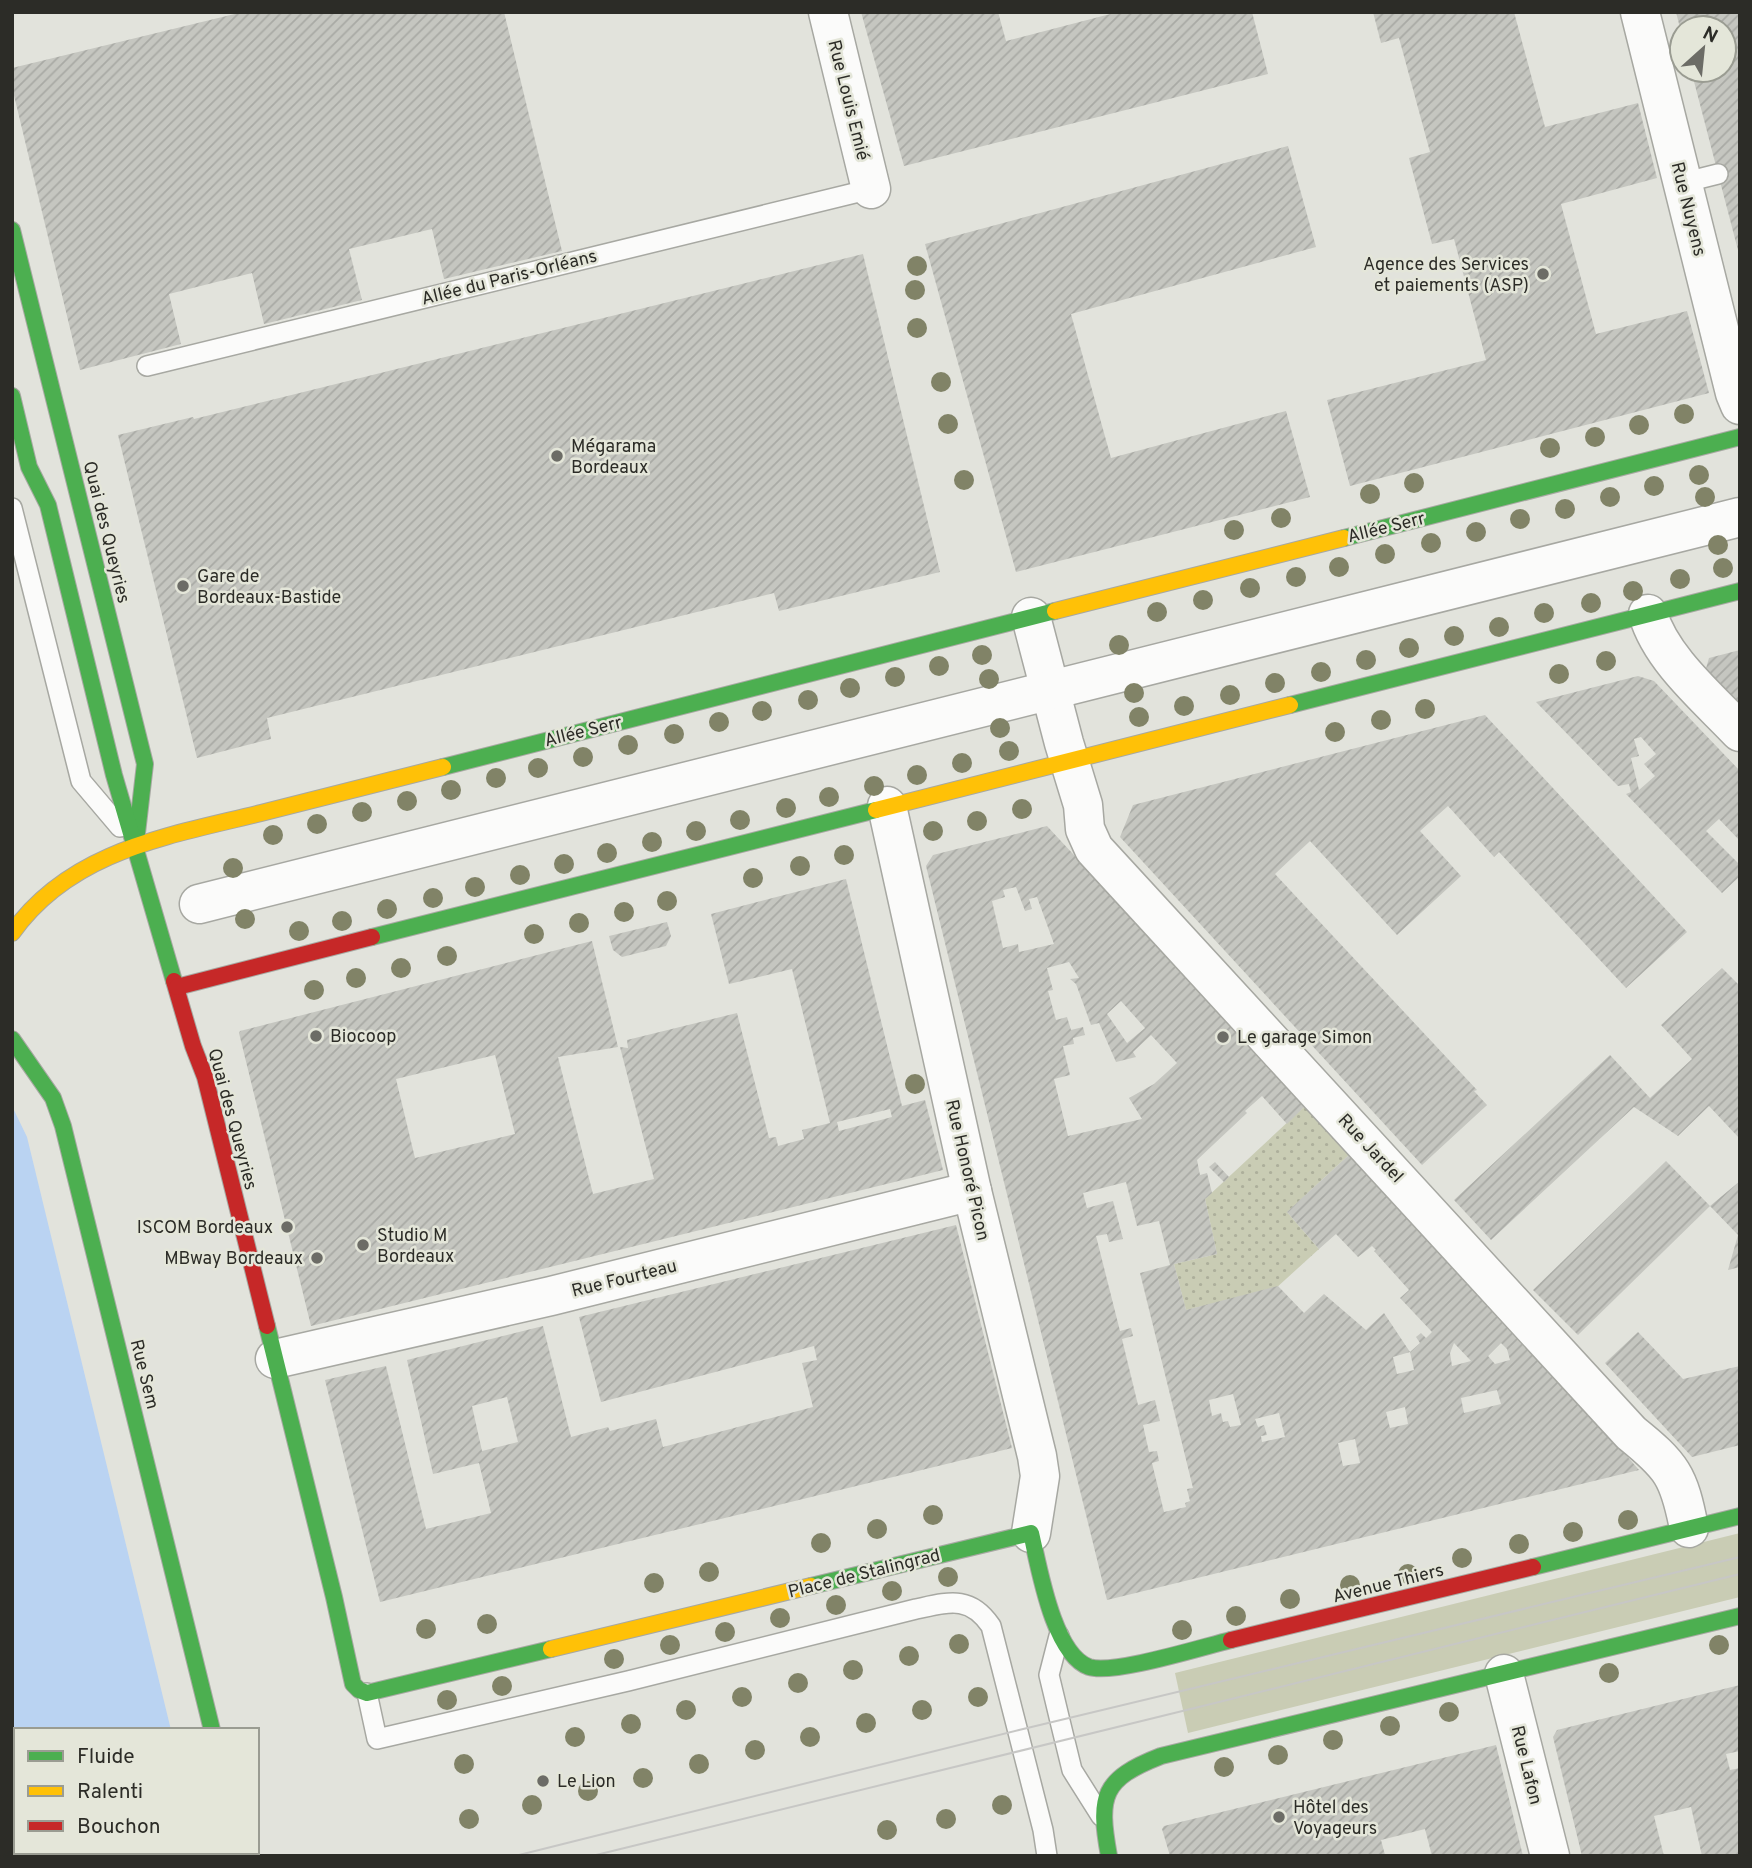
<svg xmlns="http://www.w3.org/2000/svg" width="1752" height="1868" font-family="Overpass,sans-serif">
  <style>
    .green { fill: #c9ccb4 }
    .garden { fill: url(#garden-dots) }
    .water { fill: #bad3f2 }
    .building { fill: url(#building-hatch); fill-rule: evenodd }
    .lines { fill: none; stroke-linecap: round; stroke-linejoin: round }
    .lane-casing { stroke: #a7a8a2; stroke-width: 22 }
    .street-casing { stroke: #a7a8a2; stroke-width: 41 }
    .fast-casing { stroke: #a7a8a2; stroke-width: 18 }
    .slow-casing { stroke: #a7a8a2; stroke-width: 18 }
    .jam-casing { stroke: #a7a8a2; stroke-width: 18 }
    .lane { stroke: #fbfbfa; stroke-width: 19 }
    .street { stroke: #fbfbfa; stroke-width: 38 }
    .fast { stroke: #4caf50; stroke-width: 16 }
    .slow { stroke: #ffc107; stroke-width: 16 }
    .jam { stroke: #c62828; stroke-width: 16 }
    .tram { stroke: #c7c7c5; stroke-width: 2 }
    .tree { fill: #818367 }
    .poi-dot { fill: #6c6c66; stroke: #e4e6d9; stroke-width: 2.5 }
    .labels { text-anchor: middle; stroke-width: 5; stroke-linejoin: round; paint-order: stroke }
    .street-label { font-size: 18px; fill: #2c2c27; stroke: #e4e6d9 }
    .poi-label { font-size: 18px; fill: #2c2c27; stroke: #e4e6d9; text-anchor: start }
  </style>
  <defs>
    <pattern id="garden-dots" width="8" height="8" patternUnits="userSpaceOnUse" patternTransform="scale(1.75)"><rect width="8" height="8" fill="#c9ccb4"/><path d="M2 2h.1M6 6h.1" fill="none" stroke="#adaf9b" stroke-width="1.8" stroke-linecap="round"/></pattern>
    <pattern id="building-hatch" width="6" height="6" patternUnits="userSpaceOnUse" patternTransform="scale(1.75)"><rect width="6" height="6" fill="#c5c6c0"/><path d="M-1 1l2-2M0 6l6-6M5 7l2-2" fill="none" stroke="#a9aaa5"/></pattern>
  </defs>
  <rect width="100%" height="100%" fill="#e2e3dc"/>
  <polygon class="green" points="1740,1533 1740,1597 1188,1733 1175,1673"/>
  <polygon class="garden" points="1306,1105 1350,1154 1287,1212 1319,1249 1275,1289 1186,1310 1174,1264 1217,1254 1205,1199"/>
  <polygon class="water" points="12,1106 27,1137 171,1730 16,1730 16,1852 200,1852 201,1856 12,1856"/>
  <g class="building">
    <polygon points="243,12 504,12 562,251 444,279 432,229 349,249 362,300 264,324 252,273 169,294 181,344 80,370 12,87 12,68"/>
    <polygon points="861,12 998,12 1006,41 1118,12 1252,12 1268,74 904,166"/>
    <polygon points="1373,12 1514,12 1545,127 1638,103 1657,178 1561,204 1596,334 1687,311 1709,393 1350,486 1327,400 1486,360 1454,239 1432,244 1409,158 1430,152 1399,38 1381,43"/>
    <polygon points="1676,12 1740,12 1740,258 1691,70 1724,70 1724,28 1680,28"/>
    <polygon points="1288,146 1316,247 1071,314 1111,458 1286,411 1310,497 1016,572 925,244"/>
    <polygon points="863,254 940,572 779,611 774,593 267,718 271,739 197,758 118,435 193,417 194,419"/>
    <polygon points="1740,650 1740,709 1705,672 1709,658"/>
    <path d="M1638,676L1654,681L1740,771V841L1719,819L1706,831L1740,865V876L1722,893L1626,794L1631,792L1629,784L1618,786L1536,702ZM1641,737L1656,754L1644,764L1655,776L1639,790L1631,758L1639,756L1634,739Z"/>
    <polygon points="1485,715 1687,932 1626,988 1499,852 1494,857 1448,806 1420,831 1461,876 1397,935 1310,841 1275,874 1477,1090 1474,1091 1487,1105 1422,1165 1120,837 1133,805"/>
    <path d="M1047,826L1306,1105L1287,1124L1262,1096L1245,1111L1247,1113L1197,1160L1200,1175L1207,1173L1212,1193L1205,1199L1217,1254L1174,1264L1186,1310L1278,1286L1304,1313L1324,1294L1366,1330L1384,1313L1410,1352L1393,1357L1397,1374L1414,1370L1410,1352L1420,1343L1416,1337L1421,1333L1426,1338L1432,1332L1400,1298L1409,1290L1374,1251L1376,1250L1372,1246L1358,1257L1336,1234L1319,1249L1287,1212L1350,1154L1593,1417L1639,1470L1107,1600L926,866L933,855ZM1016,887L1025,911L1032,909L1029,899L1037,897L1054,944L1019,952L1018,944L1003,948L992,901L1005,897L1003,890ZM1069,962L1079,978L1070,979L1076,984L1091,1025L1099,1023L1116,1062L1136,1057L1133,1052L1151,1035L1177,1063L1154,1084L1129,1098L1142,1119L1068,1136L1054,1079L1070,1075L1063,1046L1074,1044L1073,1038L1085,1035L1083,1027L1071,1030L1067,1017L1056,1020L1048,991L1053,990L1047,968ZM1121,1001L1145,1028L1127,1043L1107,1014ZM1126,1182L1137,1226L1159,1221L1170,1265L1140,1273L1193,1488L1187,1489L1190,1501L1185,1503L1186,1507L1164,1512L1152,1463L1159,1461L1157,1451L1149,1452L1143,1425L1160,1421L1155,1400L1138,1405L1122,1339L1133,1336L1131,1328L1120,1331L1096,1236L1107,1234L1109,1242L1123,1239L1113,1201L1087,1208L1083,1193ZM1454,1343L1471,1361L1452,1366L1450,1353ZM1501,1343L1507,1349L1510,1360L1495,1364L1488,1356ZM1497,1390L1501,1404L1464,1413L1461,1398ZM1233,1394L1241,1425L1230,1427L1228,1421L1223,1422L1221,1413L1212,1416L1209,1400ZM1405,1407L1408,1424L1390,1428L1386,1412ZM1279,1413L1285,1437L1262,1442L1261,1436L1267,1435L1264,1425L1258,1427L1255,1419ZM1355,1439L1360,1463L1343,1466L1338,1443Z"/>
    <path d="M846,879L902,1106L925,1100L943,1170L311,1326L239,1033L240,1031L592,941L618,1047L558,1057L593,1194L654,1179L620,1047L628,1048L627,1040L737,1013L769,1138L776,1137L778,1146L804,1139L802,1130L830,1123L792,969L729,984L711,914ZM495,1055L515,1134L415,1158L396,1079ZM890,1109L892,1117L839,1131L837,1122Z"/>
    <polygon points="667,922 671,936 666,946 622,957 613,950 609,936"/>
    <polygon points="1722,968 1740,986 1740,1139 1709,1106 1678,1136 1634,1107 1491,1240 1454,1200 1610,1055 1650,1098 1692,1059 1661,1025"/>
    <polygon points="1666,1161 1710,1206 1578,1335 1533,1290"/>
    <polygon points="1215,1162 1229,1177 1224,1182 1209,1167"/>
    <polygon points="1740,1181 1740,1267 1728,1270 1738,1235 1710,1206"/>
    <path d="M956,1225L1012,1448L380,1602L325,1380L386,1366L426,1529L491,1513L479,1463L433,1474L407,1360L543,1326L571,1437L608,1427L610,1431L656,1419L663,1447L813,1407L802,1363L817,1360L814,1346L601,1402L579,1317ZM507,1397L518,1442L482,1451L472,1406Z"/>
    <polygon points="1638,1332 1683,1379 1740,1366 1740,1445 1692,1457 1605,1363"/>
    <polygon points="1740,1685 1740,1751 1726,1754 1730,1770 1740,1768 1740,1856 1702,1856 1691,1807 1654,1816 1664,1856 1582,1856 1553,1737 1557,1730"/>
    <polygon points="1496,1745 1523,1856 1432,1856 1425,1829 1381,1840 1385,1855 1381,1856 1170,1856 1162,1829 1164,1826"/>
  </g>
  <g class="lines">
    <defs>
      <g id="lane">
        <polyline points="1682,183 1718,174"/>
        <polyline points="147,366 871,189"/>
        <polyline points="12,508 81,781 120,827"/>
        <polyline points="1059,1636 1049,1675 1060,1721 1072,1770 1101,1816"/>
        <path d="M367,1693L377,1739L628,1681L916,1609C949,1602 970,1595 991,1626L1043,1830L1047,1856"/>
      </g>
      <g id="street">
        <polyline points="828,12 871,189"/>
        <polyline points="1640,12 1735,393 1740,405"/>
        <path d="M1648,614C1661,659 1708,698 1740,732"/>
        <path d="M1031,617L1064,743L1083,805L1085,829L1094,849L1631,1433C1672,1466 1679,1476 1689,1528"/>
        <polyline points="887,806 972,1191 1037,1456 1040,1476 1031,1533"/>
        <polyline points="199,904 1740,517"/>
        <polyline points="275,1359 551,1296 972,1191"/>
        <polyline points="1504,1674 1550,1856"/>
      </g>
      <g id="fast">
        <polyline points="12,230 145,764 137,833"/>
        <polyline points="12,396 29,467 48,505 114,775 174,981"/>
        <polyline points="1344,538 1740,437"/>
        <polyline points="1290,705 1740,591"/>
        <polyline points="443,767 1055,611"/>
        <polyline points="372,937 876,810"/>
        <polyline points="12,1039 53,1098 63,1126 212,1730"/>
        <polyline points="267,1326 334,1597 353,1684 359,1690 367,1693 551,1649"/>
        <polyline points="1533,1567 1740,1516"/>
        <path d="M811,1586L1031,1533C1039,1567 1053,1654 1089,1667C1113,1675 1202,1647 1231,1640"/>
        <polyline points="241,1852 242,1856"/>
        <path d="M1109,1856C1098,1796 1102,1779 1161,1756L1740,1616"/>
      </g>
      <g id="slow">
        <polyline points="1055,611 1344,538"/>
        <polyline points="876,810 1290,705"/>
        <path d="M12,933C71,850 169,836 261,813C322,797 383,782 443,767"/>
        <polyline points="551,1649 811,1586"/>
      </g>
      <g id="jam">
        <polyline points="174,981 193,1046 205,1077 267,1326"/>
        <polyline points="177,987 372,937"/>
        <polyline points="1231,1640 1533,1567"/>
      </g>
    </defs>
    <use href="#lane" class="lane-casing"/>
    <use href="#street" class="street-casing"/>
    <use href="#fast" class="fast-casing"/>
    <use href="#slow" class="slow-casing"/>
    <use href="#jam" class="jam-casing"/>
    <use href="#lane" class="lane"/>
    <use href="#street" class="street"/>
    <use href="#fast" class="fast"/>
    <use href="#slow" class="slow"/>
    <use href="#jam" class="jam"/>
    <g class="tram">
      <polyline points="515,1856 1019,1730 1740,1557"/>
      <polyline points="592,1856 1740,1574"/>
    </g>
  </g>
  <g class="tree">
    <circle cx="917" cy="266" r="10"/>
    <circle cx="915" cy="290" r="10"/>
    <circle cx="917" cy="328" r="10"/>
    <circle cx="941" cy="382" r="10"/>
    <circle cx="1684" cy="414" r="10"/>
    <circle cx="948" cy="424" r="10"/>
    <circle cx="1639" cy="425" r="10"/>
    <circle cx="1595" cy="437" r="10"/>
    <circle cx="1550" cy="448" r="10"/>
    <circle cx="1699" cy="475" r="10"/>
    <circle cx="964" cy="480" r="10"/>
    <circle cx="1414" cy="483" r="10"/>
    <circle cx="1654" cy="486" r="10"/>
    <circle cx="1370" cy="494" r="10"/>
    <circle cx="1610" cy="497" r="10"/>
    <circle cx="1705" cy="497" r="10"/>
    <circle cx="1565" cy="509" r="10"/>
    <circle cx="1281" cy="518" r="10"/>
    <circle cx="1520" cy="519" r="10"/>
    <circle cx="1234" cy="530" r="10"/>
    <circle cx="1476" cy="532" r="10"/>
    <circle cx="1431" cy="543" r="10"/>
    <circle cx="1718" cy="545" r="10"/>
    <circle cx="1385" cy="554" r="10"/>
    <circle cx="1339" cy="567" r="10"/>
    <circle cx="1723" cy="568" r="10"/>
    <circle cx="1296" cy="577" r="10"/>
    <circle cx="1680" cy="579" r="10"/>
    <circle cx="1250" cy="588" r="10"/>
    <circle cx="1633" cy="591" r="10"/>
    <circle cx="1203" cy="600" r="10"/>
    <circle cx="1591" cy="603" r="10"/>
    <circle cx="1157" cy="612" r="10"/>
    <circle cx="1544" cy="613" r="10"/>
    <circle cx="1499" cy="627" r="10"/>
    <circle cx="1454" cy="636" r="10"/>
    <circle cx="1119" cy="645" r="10"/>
    <circle cx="1409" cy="648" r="10"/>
    <circle cx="982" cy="655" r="10"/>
    <circle cx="1366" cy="660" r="10"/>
    <circle cx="1606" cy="661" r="10"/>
    <circle cx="939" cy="666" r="10"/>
    <circle cx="1321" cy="672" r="10"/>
    <circle cx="1559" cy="674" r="10"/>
    <circle cx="895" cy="677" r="10"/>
    <circle cx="989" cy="679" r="10"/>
    <circle cx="1275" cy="683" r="10"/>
    <circle cx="850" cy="688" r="10"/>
    <circle cx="1134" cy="693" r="10"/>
    <circle cx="1230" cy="695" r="10"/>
    <circle cx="808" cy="700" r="10"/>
    <circle cx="1184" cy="706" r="10"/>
    <circle cx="1425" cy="709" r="10"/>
    <circle cx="762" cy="711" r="10"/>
    <circle cx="1139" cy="717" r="10"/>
    <circle cx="1381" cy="720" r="10"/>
    <circle cx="719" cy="722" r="10"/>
    <circle cx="1000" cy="728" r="10"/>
    <circle cx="1335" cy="732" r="10"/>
    <circle cx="674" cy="734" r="10"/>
    <circle cx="628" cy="745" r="10"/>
    <circle cx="1009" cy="751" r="10"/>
    <circle cx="583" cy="757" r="10"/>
    <circle cx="962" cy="763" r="10"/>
    <circle cx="538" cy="768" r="10"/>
    <circle cx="917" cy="775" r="10"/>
    <circle cx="496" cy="778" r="10"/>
    <circle cx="874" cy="786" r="10"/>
    <circle cx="451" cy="790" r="10"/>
    <circle cx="829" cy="797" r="10"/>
    <circle cx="407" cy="801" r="10"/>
    <circle cx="786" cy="808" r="10"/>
    <circle cx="1022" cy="809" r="10"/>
    <circle cx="362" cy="812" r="10"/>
    <circle cx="740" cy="820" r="10"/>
    <circle cx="977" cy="821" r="10"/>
    <circle cx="317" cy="824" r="10"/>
    <circle cx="696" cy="831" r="10"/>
    <circle cx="933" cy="831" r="10"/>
    <circle cx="273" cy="835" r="10"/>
    <circle cx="652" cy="842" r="10"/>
    <circle cx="607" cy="853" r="10"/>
    <circle cx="844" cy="855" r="10"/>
    <circle cx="564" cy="864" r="10"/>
    <circle cx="800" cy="866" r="10"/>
    <circle cx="233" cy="868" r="10"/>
    <circle cx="520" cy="875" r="10"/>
    <circle cx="753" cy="878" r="10"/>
    <circle cx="475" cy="887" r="10"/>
    <circle cx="433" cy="898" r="10"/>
    <circle cx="667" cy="901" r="10"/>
    <circle cx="387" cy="909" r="10"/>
    <circle cx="624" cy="912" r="10"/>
    <circle cx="245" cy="919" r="10"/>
    <circle cx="342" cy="921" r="10"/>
    <circle cx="579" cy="923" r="10"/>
    <circle cx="299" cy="931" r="10"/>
    <circle cx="534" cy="934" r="10"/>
    <circle cx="447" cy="956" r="10"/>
    <circle cx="401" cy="968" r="10"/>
    <circle cx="356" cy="978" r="10"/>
    <circle cx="314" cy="990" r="10"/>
    <circle cx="915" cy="1084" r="10"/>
    <circle cx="933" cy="1515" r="10"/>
    <circle cx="1628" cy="1520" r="10"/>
    <circle cx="877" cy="1529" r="10"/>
    <circle cx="1573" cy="1532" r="10"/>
    <circle cx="821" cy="1543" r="10"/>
    <circle cx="1519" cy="1544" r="10"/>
    <circle cx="1462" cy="1558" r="10"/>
    <circle cx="709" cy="1572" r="10"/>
    <circle cx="1408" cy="1574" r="10"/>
    <circle cx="948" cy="1577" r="10"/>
    <circle cx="654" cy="1583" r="10"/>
    <circle cx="1350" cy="1585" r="10"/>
    <circle cx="892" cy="1591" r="10"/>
    <circle cx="1290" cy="1599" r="10"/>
    <circle cx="836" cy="1605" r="10"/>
    <circle cx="1236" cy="1616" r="10"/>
    <circle cx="780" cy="1618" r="10"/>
    <circle cx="487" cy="1624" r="10"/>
    <circle cx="426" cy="1629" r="10"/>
    <circle cx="1182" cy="1630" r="10"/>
    <circle cx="725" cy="1632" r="10"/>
    <circle cx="959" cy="1644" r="10"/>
    <circle cx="670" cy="1645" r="10"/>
    <circle cx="1719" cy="1645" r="10"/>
    <circle cx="909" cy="1656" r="10"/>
    <circle cx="614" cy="1659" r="10"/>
    <circle cx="853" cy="1670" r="10"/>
    <circle cx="1609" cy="1673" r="10"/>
    <circle cx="798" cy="1683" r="10"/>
    <circle cx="502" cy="1686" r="10"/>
    <circle cx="742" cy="1697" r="10"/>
    <circle cx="978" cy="1697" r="10"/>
    <circle cx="447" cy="1700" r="10"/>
    <circle cx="686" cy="1710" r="10"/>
    <circle cx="922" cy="1710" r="10"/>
    <circle cx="1449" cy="1712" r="10"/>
    <circle cx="866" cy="1723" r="10"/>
    <circle cx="631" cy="1724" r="10"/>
    <circle cx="1390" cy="1726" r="10"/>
    <circle cx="575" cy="1737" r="10"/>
    <circle cx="810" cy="1737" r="10"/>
    <circle cx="1333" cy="1740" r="10"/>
    <circle cx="755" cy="1750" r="10"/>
    <circle cx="1278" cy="1755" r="10"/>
    <circle cx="464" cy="1764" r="10"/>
    <circle cx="699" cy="1764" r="10"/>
    <circle cx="1224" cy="1767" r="10"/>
    <circle cx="643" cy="1778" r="10"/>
    <circle cx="588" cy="1791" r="10"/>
    <circle cx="532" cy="1805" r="10"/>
    <circle cx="1002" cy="1805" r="10"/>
    <circle cx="469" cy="1819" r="10"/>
    <circle cx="946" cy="1819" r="10"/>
    <circle cx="887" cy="1830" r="10"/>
  </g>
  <g class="poi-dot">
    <circle cx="1543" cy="274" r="7"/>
    <circle cx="557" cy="456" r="7"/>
    <circle cx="183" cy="586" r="7"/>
    <circle cx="316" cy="1036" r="7"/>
    <circle cx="1223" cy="1037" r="7"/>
    <circle cx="287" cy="1227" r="7"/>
    <circle cx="363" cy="1245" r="7"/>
    <circle cx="317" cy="1258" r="7"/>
    <circle cx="543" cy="1781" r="7"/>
    <circle cx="1279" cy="1817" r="7"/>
  </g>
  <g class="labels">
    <g class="street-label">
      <text transform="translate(849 100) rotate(76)" y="6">Rue Louis Emié</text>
      <text transform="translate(1689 209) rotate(76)" y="6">Rue Nuyens</text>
      <text transform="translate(509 277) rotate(-14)" y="6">Allée du Paris-Orléans</text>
      <text transform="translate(1386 527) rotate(-14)" y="6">Allée Serr</text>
      <text transform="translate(107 532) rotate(76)" y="6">Quai des Queyries</text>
      <text transform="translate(583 731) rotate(-14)" y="6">Allée Serr</text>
      <text transform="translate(233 1119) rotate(75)" y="6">Quai des Queyries</text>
      <text transform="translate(1371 1148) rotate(47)" y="6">Rue Jardel</text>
      <text transform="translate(968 1170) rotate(77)" y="6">Rue Honoré Picon</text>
      <text transform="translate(624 1278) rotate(-14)" y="6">Rue Fourteau</text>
      <text transform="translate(145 1374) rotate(76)" y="6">Rue Sem</text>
      <text transform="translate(864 1573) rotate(-14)" y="6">Place de Stalingrad</text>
      <text transform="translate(1388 1583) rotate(-14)" y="6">Avenue Thiers</text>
      <text transform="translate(1527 1765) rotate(76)" y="6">Rue Lafon</text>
    </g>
    <g class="poi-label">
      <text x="1529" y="270" text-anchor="end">Agence des Services<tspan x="1529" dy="21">et paiements (ASP)</tspan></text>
      <text x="571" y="452">Mégarama<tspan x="571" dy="21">Bordeaux</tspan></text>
      <text x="197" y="582">Gare de<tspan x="197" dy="21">Bordeaux-Bastide</tspan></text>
      <text x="330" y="1042">Biocoop</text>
      <text x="1237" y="1043">Le garage Simon</text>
      <text x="273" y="1233" text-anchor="end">ISCOM Bordeaux</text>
      <text x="377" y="1241">Studio M<tspan x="377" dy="21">Bordeaux</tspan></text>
      <text x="303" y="1264" text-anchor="end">MBway Bordeaux</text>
      <text x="557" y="1787">Le Lion</text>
      <text x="1293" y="1813">Hôtel des<tspan x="1293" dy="21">Voyageurs</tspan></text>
    </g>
  </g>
  <rect width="1752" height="1868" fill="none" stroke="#2c2c27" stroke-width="28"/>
  <rect x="14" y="1728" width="245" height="126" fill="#e4e6d9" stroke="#9a9c92" stroke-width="2"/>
  <rect x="28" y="1751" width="35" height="10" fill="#4caf50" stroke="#9a9c92" stroke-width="2"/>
  <text x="77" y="1763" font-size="21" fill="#2c2c27">Fluide</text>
  <rect x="28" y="1786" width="35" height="10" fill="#ffc107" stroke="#9a9c92" stroke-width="2"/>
  <text x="77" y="1798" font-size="21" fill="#2c2c27">Ralenti</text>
  <rect x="28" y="1821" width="35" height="10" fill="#c62828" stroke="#9a9c92" stroke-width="2"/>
  <text x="77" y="1833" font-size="21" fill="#2c2c27">Bouchon</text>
  <g transform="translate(1703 49) rotate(27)"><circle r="33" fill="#e4e6d9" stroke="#9a9c92" stroke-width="2"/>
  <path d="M0-5L12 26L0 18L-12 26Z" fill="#6c6c66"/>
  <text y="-10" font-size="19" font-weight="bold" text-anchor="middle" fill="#2c2c27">N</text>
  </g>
</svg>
